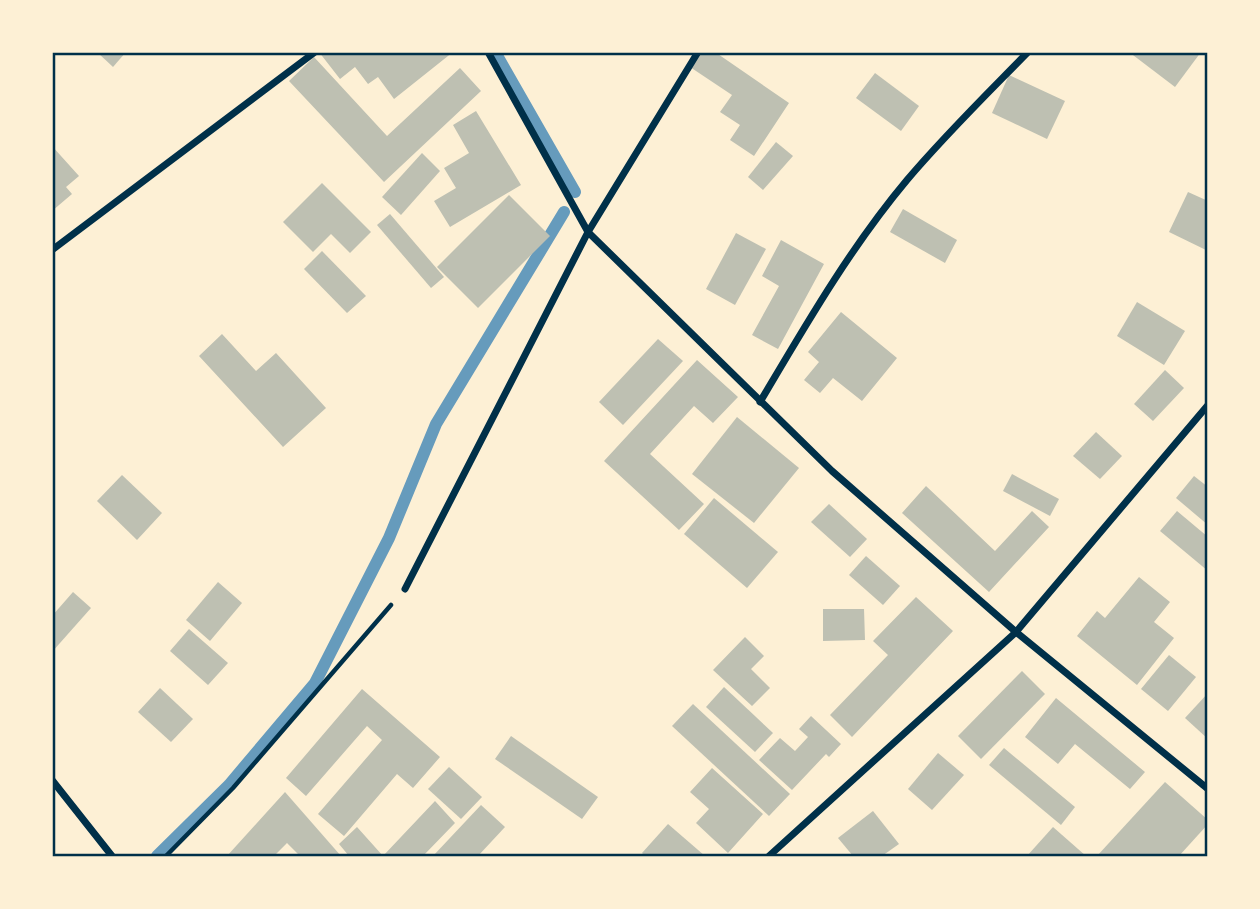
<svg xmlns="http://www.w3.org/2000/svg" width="1260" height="909" font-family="Inter,sans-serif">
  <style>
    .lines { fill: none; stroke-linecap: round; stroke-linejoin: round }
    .stream { stroke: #669bbc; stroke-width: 12 }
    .building { fill: #bec0b2 }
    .path { stroke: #003049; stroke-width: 4.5 }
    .minor { stroke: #003049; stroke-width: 7 }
    .neatline { fill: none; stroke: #003049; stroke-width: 2.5 }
  </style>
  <rect width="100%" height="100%" fill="#fdf0d5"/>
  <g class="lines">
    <g class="stream">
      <polyline points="495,52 575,192"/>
      <polyline points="157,856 229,785 315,683 389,538 436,424 564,212"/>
    </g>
  </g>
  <g class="building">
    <polygon points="97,52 126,52 113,67"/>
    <polygon points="319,52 453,52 394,99 378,77 368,84 355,67 340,79"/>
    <polygon points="700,52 715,52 789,103 754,156 730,140 740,125 720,112 732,95 690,67"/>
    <polygon points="1129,52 1201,52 1175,87"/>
    <polygon points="314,57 387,136 460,68 481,91 384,182 289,81"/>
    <polygon points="875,73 919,106 901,131 856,98"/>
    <polygon points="1009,75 1065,101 1047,139 992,113"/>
    <polygon points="476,111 521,185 450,227 434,201 456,188 444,168 469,153 453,125"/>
    <polygon points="776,142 793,156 763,190 748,177"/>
    <polygon points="52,146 79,176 66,187 72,194 52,211"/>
    <polygon points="422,153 440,171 401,215 382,197"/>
    <polygon points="322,183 371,232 350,253 331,234 313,252 283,222"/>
    <polygon points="1188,192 1208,201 1208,251 1169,232"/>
    <polygon points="509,195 550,236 478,308 437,267"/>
    <polygon points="903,209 957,240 945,263 890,232"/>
    <polygon points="390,214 444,277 431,288 377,225"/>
    <polygon points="736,233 766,249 735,305 706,289"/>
    <polygon points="781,240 824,264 778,349 752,335 779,286 762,276"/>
    <polygon points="322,251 366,296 347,313 304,269"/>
    <polygon points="1137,302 1185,331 1164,365 1117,336"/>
    <polygon points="841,312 897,358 862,401 833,378 820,393 804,380 819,362 808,352"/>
    <polygon points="222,334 256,371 276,353 326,408 283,447 199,356"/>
    <polygon points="658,339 683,361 623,425 599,402"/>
    <polygon points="697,360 738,397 713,423 694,406 650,454 704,504 679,530 604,461"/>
    <polygon points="1165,370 1184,388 1153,421 1134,404"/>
    <polygon points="737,417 799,468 754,523 692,474"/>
    <polygon points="1096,432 1122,456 1100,479 1073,456"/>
    <polygon points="1012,474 1059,499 1050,516 1003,491"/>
    <polygon points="122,475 162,513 137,540 97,501"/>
    <polygon points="1194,476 1208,487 1208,525 1176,498"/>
    <polygon points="926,486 995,551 1032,511 1049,527 989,592 902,513"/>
    <polygon points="714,498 778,552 747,588 684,534"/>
    <polygon points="829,504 867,539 850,557 811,522"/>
    <polygon points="1177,511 1208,537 1208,571 1160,531"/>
    <polygon points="866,556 900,586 883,605 849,575"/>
    <polygon points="1139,577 1170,602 1154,622 1174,638 1137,685 1077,636 1097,611 1105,618"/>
    <polygon points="218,582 242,603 210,641 186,620"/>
    <polygon points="73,592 91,608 52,652 52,616"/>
    <polygon points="916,597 953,631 852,737 830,715 888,655 873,641"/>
    <polygon points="823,609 864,609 865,640 823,641"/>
    <polygon points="189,629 228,663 208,685 170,651"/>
    <polygon points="745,637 764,656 751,669 770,688 752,706 713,670"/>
    <polygon points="1169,655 1196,677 1168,711 1141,689"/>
    <polygon points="1022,671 1045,694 981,759 958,736"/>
    <polygon points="724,687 773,733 755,752 706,707"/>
    <polygon points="160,688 193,719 171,742 138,712"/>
    <polygon points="362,689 440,757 413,788 397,774 344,836 318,814 382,740 367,726 306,796 286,778"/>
    <polygon points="1208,693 1208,739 1185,718"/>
    <polygon points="1056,698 1145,772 1130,789 1075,744 1058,764 1025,737"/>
    <polygon points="693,704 790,794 769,816 672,726"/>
    <polygon points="811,716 841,744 829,757 826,754 792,790 759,760 780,738 795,751 808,737 799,729"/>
    <polygon points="511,736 598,797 582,819 495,759"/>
    <polygon points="1004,748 1075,807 1061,825 989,765"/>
    <polygon points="938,753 964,775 932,810 908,789"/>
    <polygon points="449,767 482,797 461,819 428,789"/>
    <polygon points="712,768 763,814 728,853 696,823 709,809 690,792"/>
    <polygon points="1165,782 1208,820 1208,824 1179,856 1097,856"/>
    <polygon points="285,792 341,856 300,856 287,843 274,856 227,856"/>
    <polygon points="435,801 455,823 423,856 349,856 339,844 357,827 383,856"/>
    <polygon points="481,805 505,827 478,856 433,856"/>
    <polygon points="873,811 899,844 882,856 853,856 838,838"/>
    <polygon points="668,824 705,856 645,856 642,853"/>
    <polygon points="1053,827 1086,856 1027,856"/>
  </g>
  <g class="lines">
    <polyline class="path" points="166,856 233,788 391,605"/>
    <g class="minor">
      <polyline points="488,52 588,232 832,471 1016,632 1208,789"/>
      <polyline points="52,250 315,52"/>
      <path d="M760,402C805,326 850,248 907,180C945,135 987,94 1028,52"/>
      <polyline points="405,589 588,232 698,52"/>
      <polyline points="52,780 112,856"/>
      <polyline points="769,856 1016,632 1208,405"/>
    </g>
  </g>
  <rect width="1260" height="909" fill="none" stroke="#fdf0d5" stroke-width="108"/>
  <rect x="54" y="54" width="1152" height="801" class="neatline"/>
</svg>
